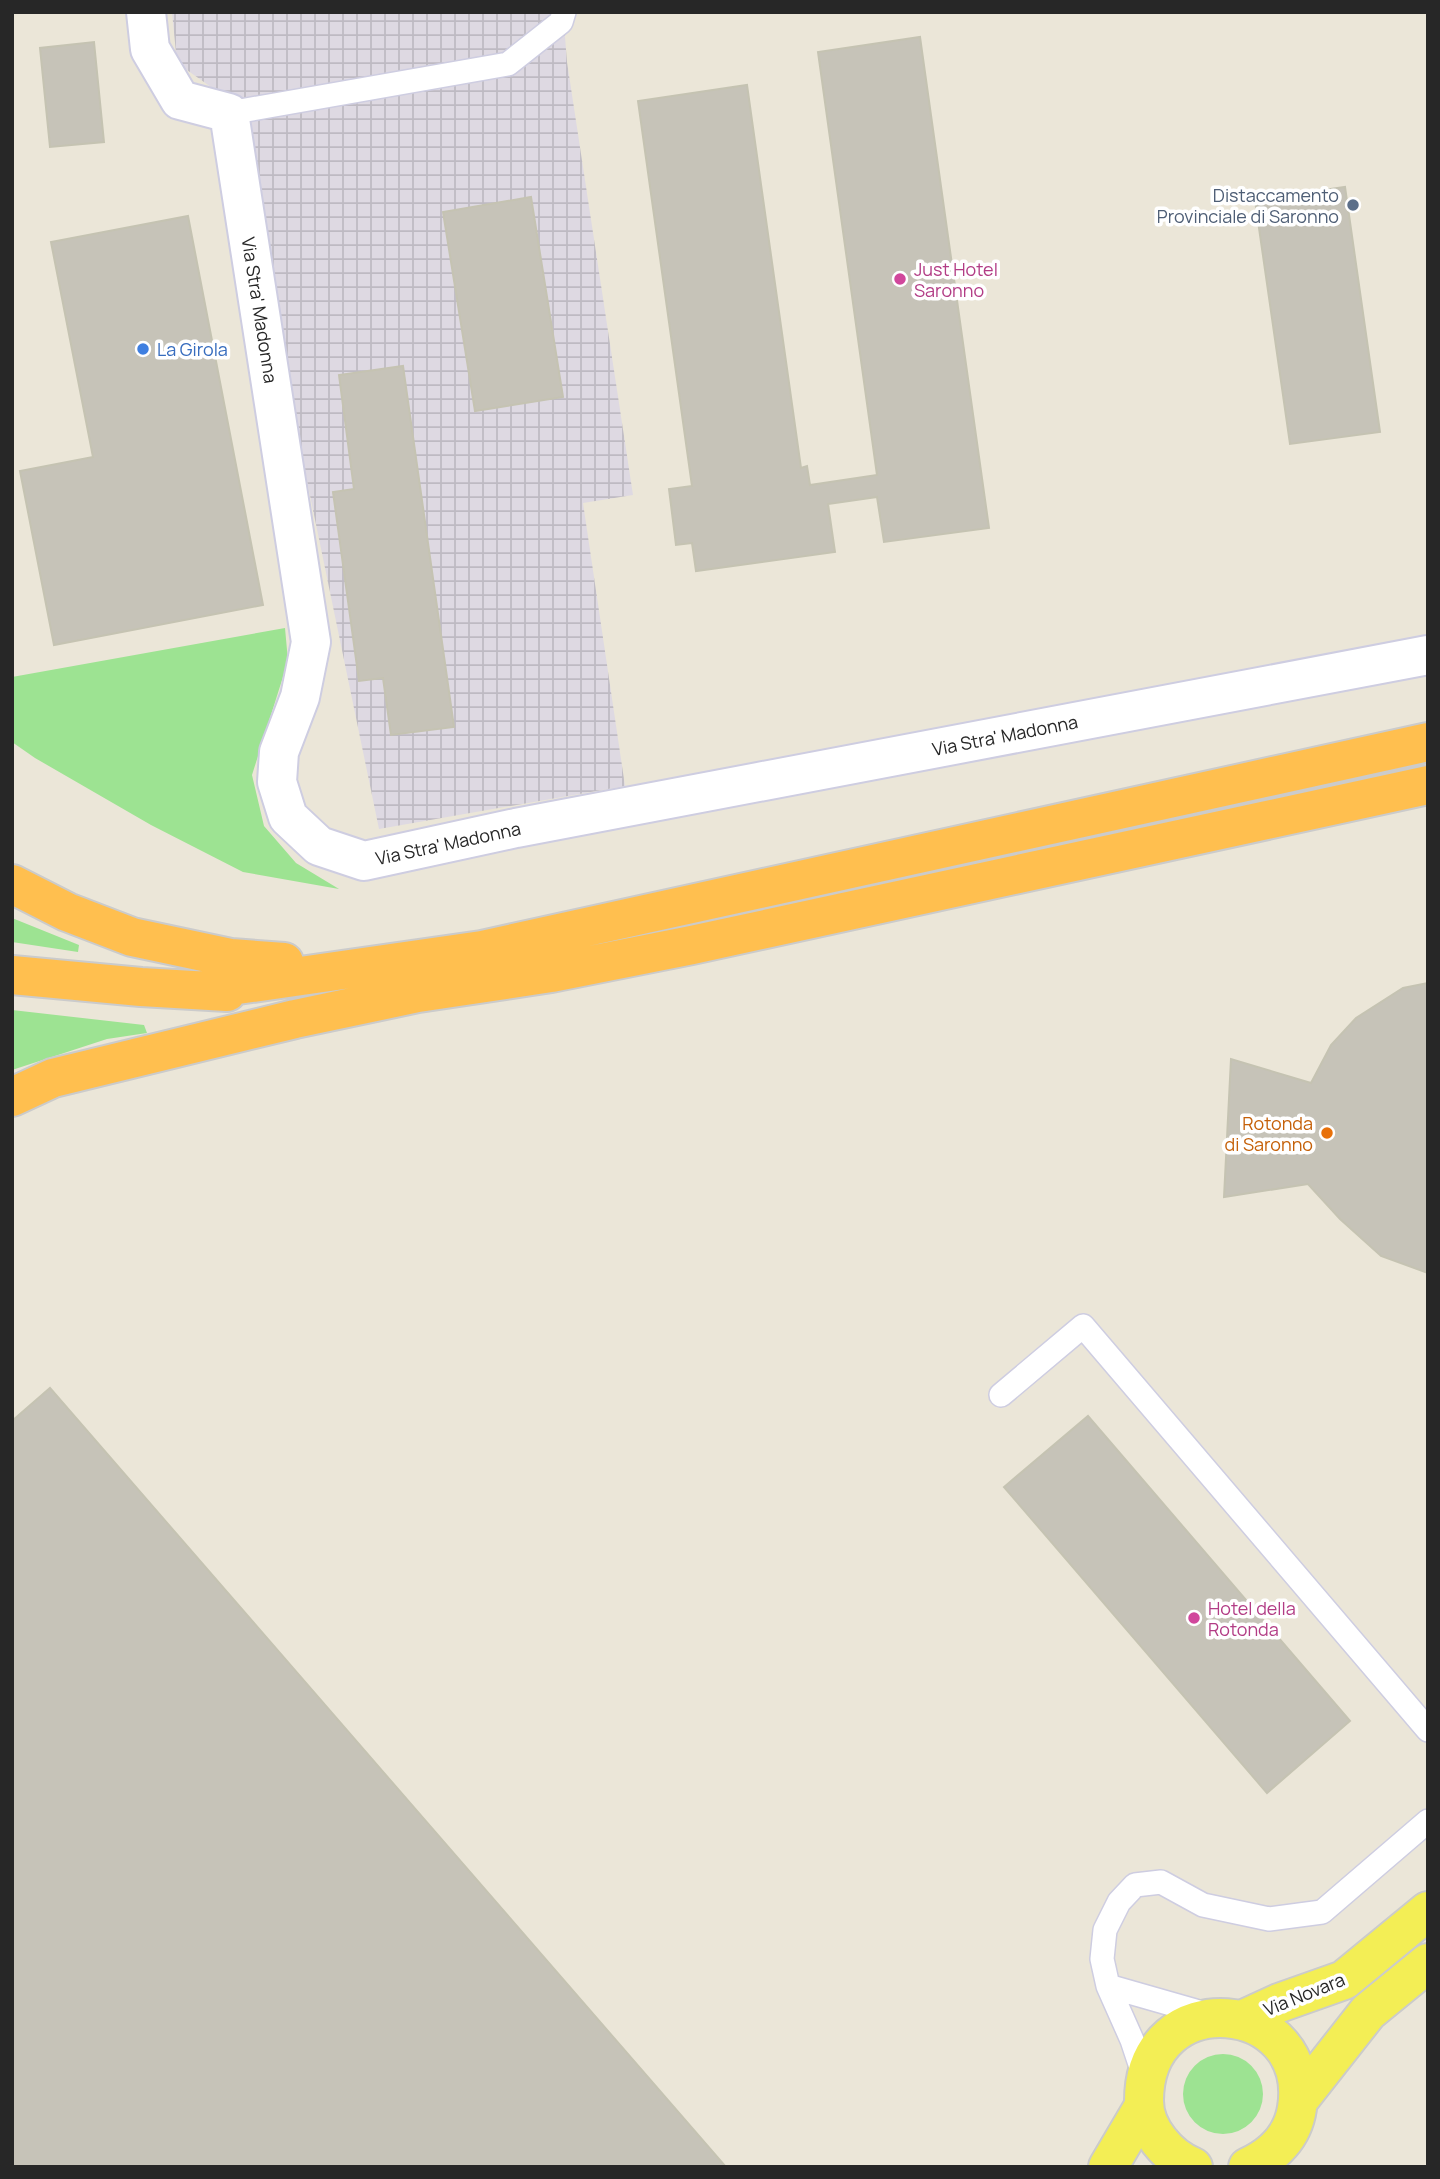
<svg xmlns="http://www.w3.org/2000/svg" width="1440" height="2179" font-family="Manrope,sans-serif">
  <defs>
    <pattern id="industrial-grid" width="8" height="8" patternUnits="userSpaceOnUse" patternTransform="scale(1.75)"><rect width="8" height="8" fill="#ded9e2"/><path d="M0 4h8M4 0v8" fill="none" stroke="#bebac2"/></pattern>
  </defs>
  <rect width="100%" height="100%" fill="#ebe6d8"/>
  <path fill="url(#industrial-grid)" d="M172 12H563L567 62 633 495 583 503 625 786 379 829 228 99 177 63Z"/>
  <path fill="#9de392" d="M285 628 288 661 252 775 264 826 296 863 339 889 243 872 151 825 35 758 12 742V677Z
    M12 918 79 945 78 952 12 942Z
    M12 1010 144 1025 147 1033 107 1039 12 1070Z
    M1183 2094a40 40 0 1 1 80 0a40 40 0 1 1-80 0Z"/>
  <path fill="#c6c3b8" stroke="#c5c3b2" stroke-width="2" d="M920 37 989 528 884 542 877 497 828 504 835 552 696 571 692 543 676 545 669 489 692 486 638 101 747 85 801 468 807 466 810 485 877 475 818 52Z
    M94 42 104 142 50 147 40 48Z
    M1345 187 1380 432 1290 444 1255 200Z
    M531 197 563 397 475 411 443 212Z
    M188 216 263 605 54 645 20 471 93 457 51 242Z
    M403 366 454 727 391 735 383 678 359 681 333 492 354 489 339 375Z
    M1428 983V1273L1381 1256 1340 1219 1308 1184 1224 1197 1231 1059 1311 1083 1331 1045 1356 1018 1403 988Z
    M50 1388 726 2167H12V1421Z
    M1088 1416 1350 1721 1267 1793 1004 1487Z"/>
  <g fill="none" stroke-linecap="round" stroke-linejoin="round">
    <defs>
      <path id="lane" d="M229 113 508 64 561 22 564 12
        M1001 1395 1083 1326 1428 1730
        M1108 1986 1213 2016
        M1145 2079 1132 2040 1108 1986 1102 1959 1105 1930 1119 1902 1135 1885 1161 1882 1203 1905 1269 1919 1322 1912 1428 1821"/>
      <path id="street" d="M146 12 150 49 180 100 229 113 311 642 300 697 279 752 277 782 288 817 319 846 364 861 516 828 1428 655"/>
      <path id="primary" d="M1242 2020 1279 2003 1344 1980 1428 1911
        M1298 2101 1368 2012 1428 1963
        M1108 2167 1144 2106
        M1193 2167C1168 2157 1144 2129 1144 2101 1144 1981 1314 1998 1297 2108 1293 2136 1274 2155 1248 2167"/>
      <path id="highway" d="M12 884 67 912 132 937 231 958 284 962
        M12 975 141 987 227 992
        M203 990 482 950 1428 742
        M12 1097 53 1078 295 1019 418 993 551 973 692 945 1428 785"/>
    </defs>
    <use href="#lane" stroke="#cecde1" stroke-width="26"/>
    <use href="#street" stroke="#cecde1" stroke-width="42"/>
    <use href="#primary" stroke="#cbcbcb" stroke-width="42"/>
    <use href="#highway" stroke="#cbcbcb" stroke-width="42"/>
    <use href="#lane" stroke="#fff" stroke-width="23"/>
    <use href="#street" stroke="#fff" stroke-width="38"/>
    <use href="#primary" stroke="#f3ee55" stroke-width="38"/>
    <use href="#highway" stroke="#ffbf4f" stroke-width="38"/>
  </g>
  <circle fill="#5c6f8a" stroke="#fff" stroke-width="2.5" cx="1353" cy="205" r="7"/>
  <g fill="#d1479c" stroke="#fff" stroke-width="2.5">
    <circle cx="900" cy="279" r="7"/>
    <circle cx="1194" cy="1618" r="7"/>
  </g>
  <circle fill="#3f7fe0" stroke="#fff" stroke-width="2.5" cx="143" cy="349" r="7"/>
  <circle fill="#e8710a" stroke="#fff" stroke-width="2.5" cx="1327" cy="1133" r="7"/>
  <g text-anchor="middle" dominant-baseline="central" stroke-width="7" stroke-linejoin="round" paint-order="stroke">
    <g font-size="18" fill="#4e5e75" stroke="#fff" text-anchor="end">
      <text x="1339" y="195">Distaccamento<tspan x="1339" dy="21">Provinciale di Saronno</tspan></text>
    </g>
    <g font-size="18" fill="#b23c85" stroke="#fff" text-anchor="start">
      <text x="914" y="269">Just Hotel<tspan x="914" dy="21">Saronno</tspan></text>
      <text x="1208" y="1608">Hotel della<tspan x="1208" dy="21">Rotonda</tspan></text>
    </g>
    <g font-size="18" fill="#272727" stroke="#fff">
      <text transform="translate(260 310) rotate(81)">Via Stra' Madonna</text>
      <text transform="translate(1005 735) rotate(-11)">Via Stra' Madonna</text>
      <text transform="translate(448 843) rotate(-12)">Via Stra' Madonna</text>
      <text transform="translate(1304 1994) rotate(-22)">Via Novara</text>
    </g>
    <g font-size="18" fill="#366cbe" stroke="#fff" text-anchor="start">
      <text x="157" y="349">La Girola</text>
    </g>
    <g font-size="18" fill="#c56008" stroke="#fff" text-anchor="end">
      <text x="1313" y="1123">Rotonda<tspan x="1313" dy="21">di Saronno</tspan></text>
    </g>
  </g>
  <rect width="1440" height="2179" fill="none" stroke="#272727" stroke-width="28"/>
</svg>
